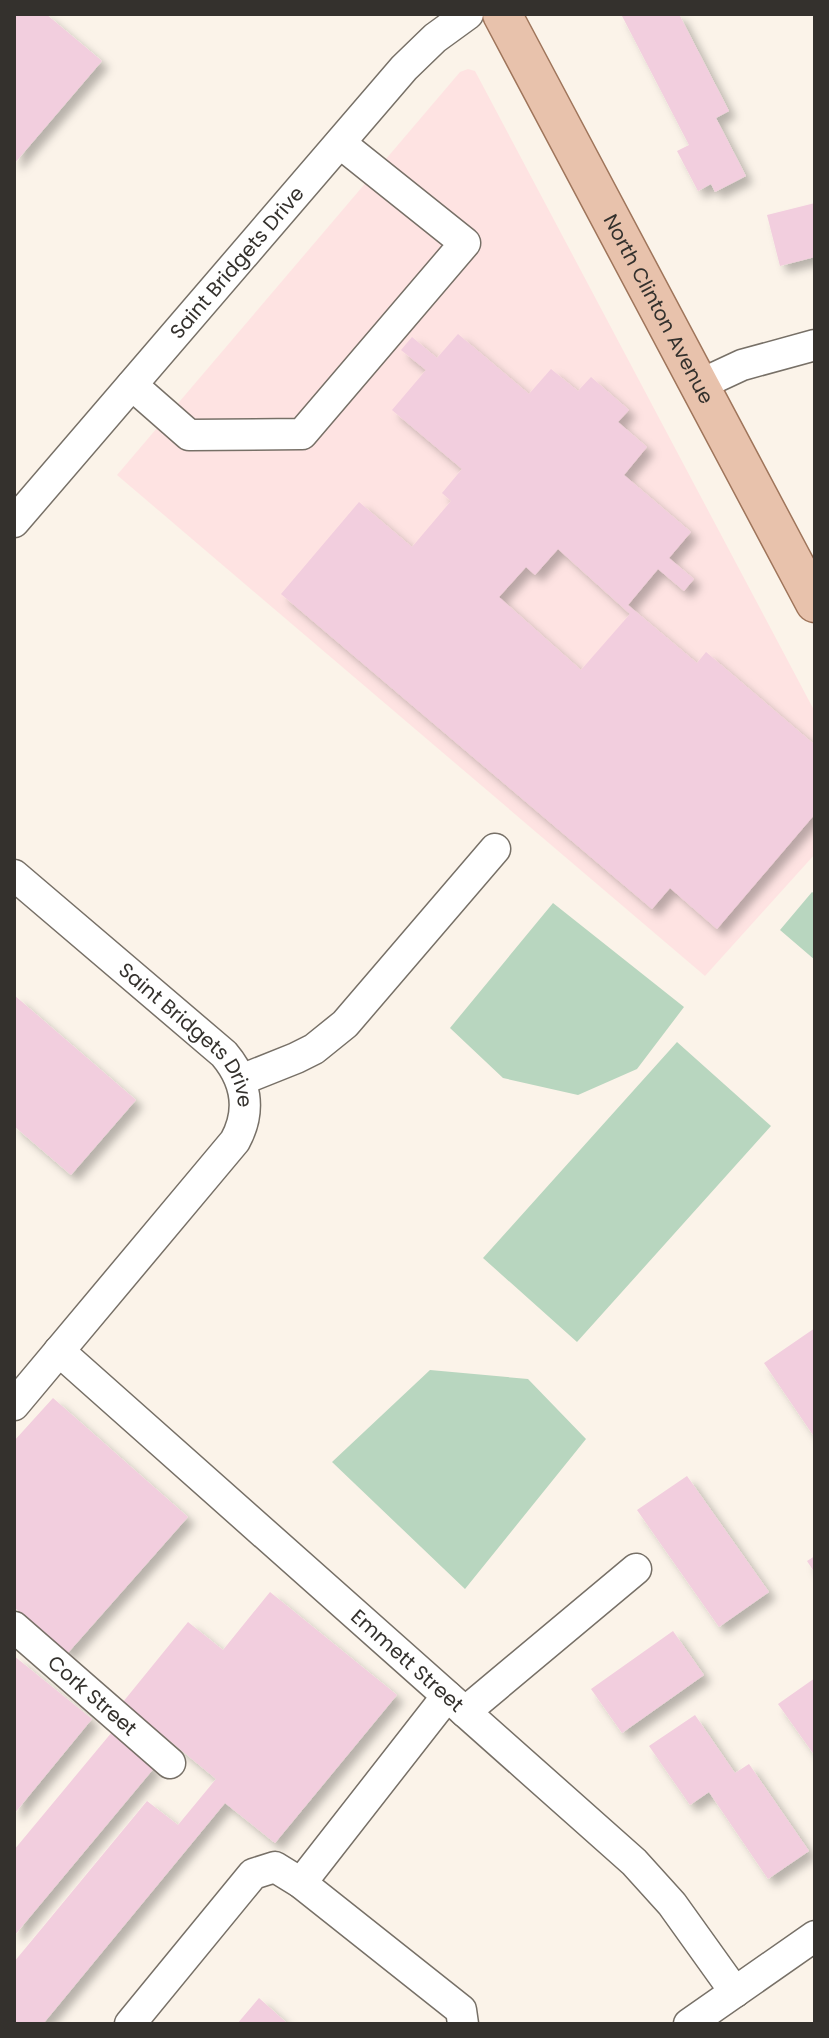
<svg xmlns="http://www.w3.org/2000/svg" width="829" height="2038" font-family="Poppins,sans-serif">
  <defs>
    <filter id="shadow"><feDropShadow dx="7" dy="7" stdDeviation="4" flood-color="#0004"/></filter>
  </defs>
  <rect width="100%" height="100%" fill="#fbf3e9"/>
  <path fill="#fee3e2" d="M468 69 475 71 815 712V854L705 976 117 475 460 72Z"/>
  <path fill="#b8d6bf" d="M812 892 815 894V960L780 930Z
    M553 903 684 1007 637 1069 578 1095 503 1078 450 1028Z
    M677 1042 771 1126 577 1342 483 1258Z
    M430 1370 528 1379 586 1439 465 1589 332 1462Z"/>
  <path fill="#f2cede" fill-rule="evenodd" filter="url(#shadow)" d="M14 14H46L102 61 14 164Z
    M621 14H679L729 111 716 118 746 176 715 192 711 184 698 191 677 151 689 145Z
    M815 203V257L780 266 767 215Z
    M458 334 529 394 551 369 578 391 591 377 629 410 618 422 647 447 624 475 691 532 669 558 694 579 684 591 658 569 628 605 697 663 706 652 815 745V814L717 929 670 888 652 909 281 594 359 502 412 547 451 501 442 493 462 469 392 410 426 370 401 350 412 337 437 358ZM558 549 630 614 581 670 499 597 526 567 535 575Z
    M14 995 136 1100 71 1175 14 1126Z
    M815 1328V1438L764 1363Z
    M53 1398 188 1517 67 1654 14 1607V1441Z
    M687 1476 769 1592 719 1627 637 1510Z
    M815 1556V1573L807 1561Z
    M270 1592 397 1695 275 1843 225 1803 43 2024H14V1962L147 1801 178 1825 216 1779 123 1702 188 1622 223 1650Z
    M673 1631 704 1675 622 1733 591 1689Z
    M14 1656 92 1719 14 1814Z
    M815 1678V1756L778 1704Z
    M695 1715 735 1773 749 1764 809 1851 768 1879 709 1792 690 1805 649 1746Z
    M112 1732 155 1767 14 1936V1850Z
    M259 1998 288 2024H237Z"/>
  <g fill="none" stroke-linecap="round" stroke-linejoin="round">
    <defs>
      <g id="minor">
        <path d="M132 385 189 435 302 434 465 243 340 143"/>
        <path d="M699 385 742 365 815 345"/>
        <path id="s1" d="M14 522 404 68 435 38 468 14"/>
        <path id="s2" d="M14 875 224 1054C246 1080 252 1110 235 1141L14 1405"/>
        <path d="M241 1080 296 1058 314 1049 345 1024 495 849"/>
        <path id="s3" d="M59 1351 634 1862 672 1904 735 1992"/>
        <path id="s4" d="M14 1627 170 1763"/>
        <path d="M465 1712 636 1569"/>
        <path d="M301 1883 447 1696"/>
        <path d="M130 2024 253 1874 275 1867 301 1883 461 2010 463 2024"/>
        <path d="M689 2024 815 1936"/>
      </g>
      <g id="major">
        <path id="s5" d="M502 14 815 603"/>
      </g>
    </defs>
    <use href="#minor" stroke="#777067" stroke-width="33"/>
    <use href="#major" stroke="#9f755b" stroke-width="41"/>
    <use href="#minor" stroke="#fff" stroke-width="30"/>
    <use href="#major" stroke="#e8c2ac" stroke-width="38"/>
  </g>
  <g text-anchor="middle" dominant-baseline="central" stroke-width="6" stroke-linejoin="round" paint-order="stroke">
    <g font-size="20" fill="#34312d" stroke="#fff">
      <text stroke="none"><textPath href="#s1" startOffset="342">Saint Bridgets Drive</textPath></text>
      <text stroke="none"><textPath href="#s5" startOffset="334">North Clinton Avenue</textPath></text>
      <text stroke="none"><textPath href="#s2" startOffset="238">Saint Bridgets Drive</textPath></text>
      <text stroke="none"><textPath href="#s3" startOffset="466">Emmett Street</textPath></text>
      <text stroke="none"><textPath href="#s4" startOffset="104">Cork Street</textPath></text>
    </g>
  </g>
  <rect width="829" height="2038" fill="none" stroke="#34312d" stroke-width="32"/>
</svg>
